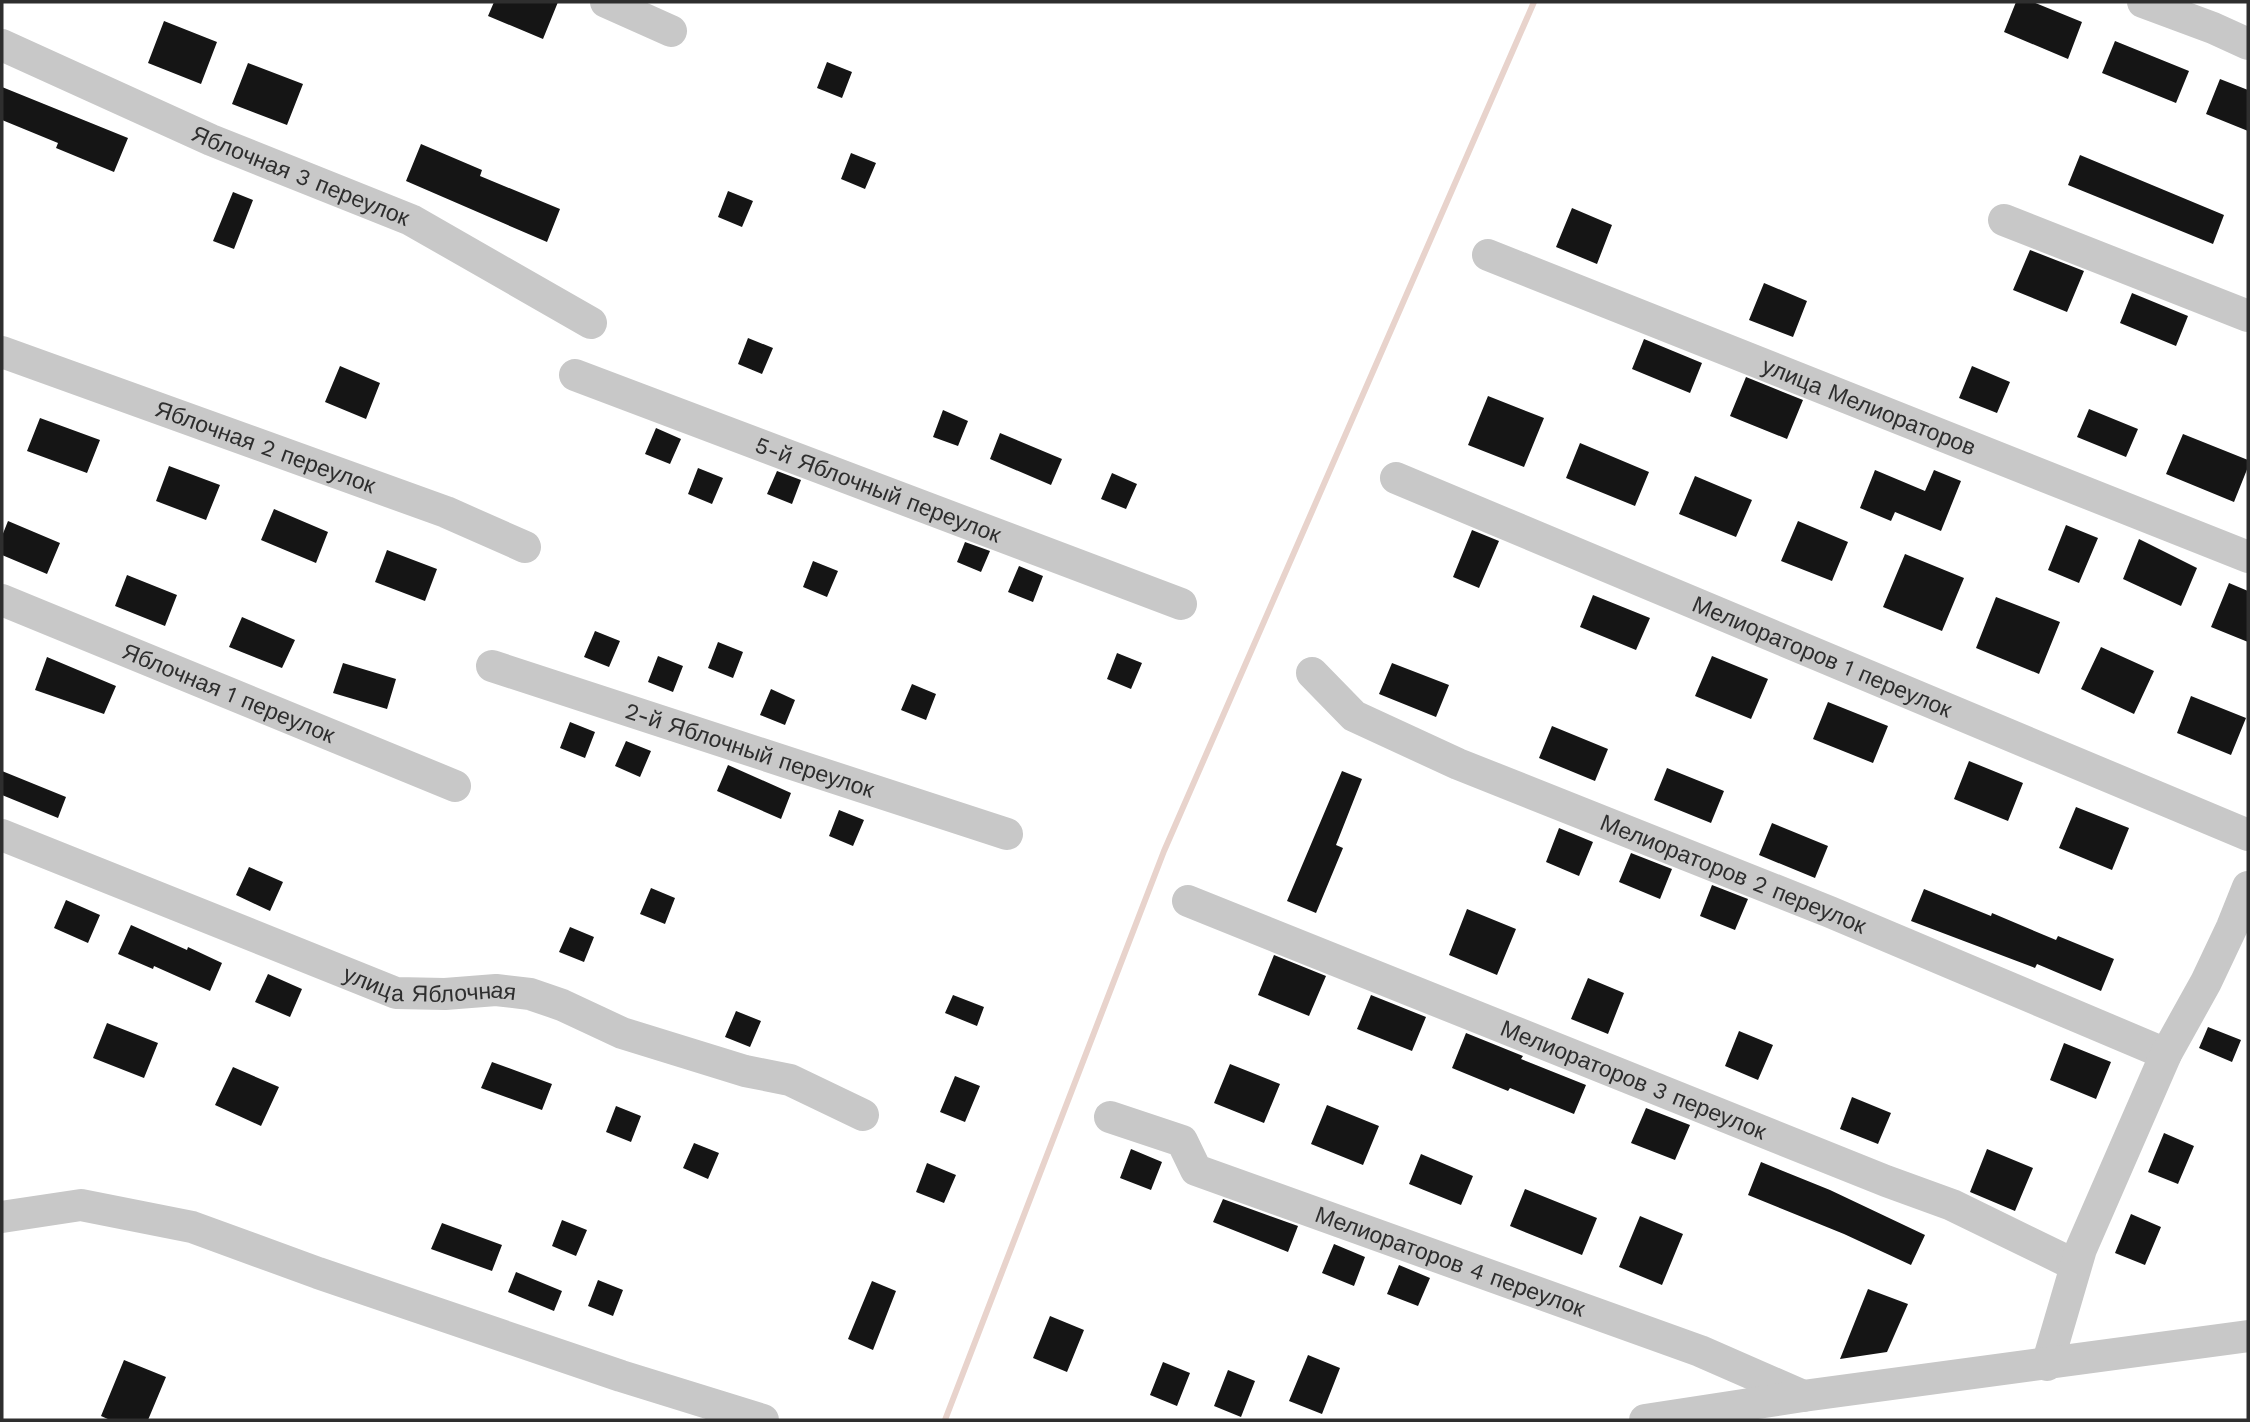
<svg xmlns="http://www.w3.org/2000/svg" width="2250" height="1422" font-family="'Work Sans',sans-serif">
  <rect width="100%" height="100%" fill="#fff"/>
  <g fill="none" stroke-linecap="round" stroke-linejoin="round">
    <path stroke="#e8d3cc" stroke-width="6" d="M945 1420 1164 851 1534 2"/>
  </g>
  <path fill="#151515" d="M494 2H558L543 39 488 16Z
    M2016 2H2033L2082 22 2068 59 2004 32Z
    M164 21 217 42 201 84 148 63Z
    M2115 41 2189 71 2176 103 2102 73Z
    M827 62 852 72 842 98 817 88Z
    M248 63 303 84 287 125 232 104Z
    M2220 79 2248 90V131L2206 114Z
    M2 87 128 138 114 172 56 148 58 143 2 120Z
    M421 144 482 170 480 176 560 209 547 242 406 181Z
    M851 153 876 163 865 189 841 179Z
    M2080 155 2224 215 2213 244 2068 185Z
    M728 191 753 201 742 227 718 217Z
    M233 192 253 200 234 249 213 241Z
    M1572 208 1612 225 1597 264 1556 247Z
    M2030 250 2084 271 2067 312 2013 290Z
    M1764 283 1807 301 1793 337 1749 320Z
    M2132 293 2188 316 2176 346 2120 323Z
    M748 338 773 348 762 374 738 364Z
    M1644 339 1702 363 1690 393 1632 369Z
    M340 366 380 383 366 419 325 402Z
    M1972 366 2010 382 1997 413 1959 398Z
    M1746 377 1803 400 1787 439 1730 416Z
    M1488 396 1544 418 1524 467 1468 445Z
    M2089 409 2138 429 2126 457 2077 437Z
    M943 410 968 421 958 446 933 437Z
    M40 418 100 440 87 473 27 451Z
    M656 428 681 439 670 464 645 454Z
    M1000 433 1062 459 1051 485 990 459Z
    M2183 434 2248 460V467L2234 502 2166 474Z
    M1580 443 1649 472 1635 506 1566 478Z
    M169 466 220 485 206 520 156 501Z
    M698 468 723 478 712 504 688 494Z
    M1875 470 1925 491 1934 470 1961 481 1941 531 1895 512 1891 521 1860 508Z
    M777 471 801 480 792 504 767 494Z
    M1112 473 1137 484 1126 509 1101 499Z
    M1695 476 1752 500 1736 537 1679 514Z
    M274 509 328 532 316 563 261 540Z
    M8 521 60 543 47 574 2 555V536Z
    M1798 521 1848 542 1832 581 1781 561Z
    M2066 525 2098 538 2079 583 2048 570Z
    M1472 530 1499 541 1479 588 1453 577Z
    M2139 539 2197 568 2181 606 2123 579Z
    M965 542 990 551 981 572 957 562Z
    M387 550 437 569 425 601 375 582Z
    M1905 554 1964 578 1942 631 1883 607Z
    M813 561 838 571 827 597 803 587Z
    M1019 566 1043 576 1033 602 1008 592Z
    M127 575 177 595 165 626 115 606Z
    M2229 583 2248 591V642L2211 627Z
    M1593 595 1650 618 1636 650 1580 627Z
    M1996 597 2060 622 2039 674 1976 648Z
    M242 617 295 640 282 668 229 647Z
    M595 631 620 641 609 667 584 657Z
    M718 642 743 652 733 678 708 668Z
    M2101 647 2154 671 2134 714 2081 689Z
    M1117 653 1142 663 1131 689 1107 679Z
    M658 656 683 666 673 692 648 682Z
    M1712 656 1768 679 1751 719 1695 696Z
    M47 657 116 686 104 714 35 690Z
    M343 663 396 679 387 709 333 693Z
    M1392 663 1449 685 1436 717 1379 694Z
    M912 684 936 694 926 720 901 710Z
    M771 689 795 700 785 725 760 715Z
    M2191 696 2246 718 2231 755 2177 733Z
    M1828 702 1888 726 1873 763 1813 739Z
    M570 722 595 732 585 758 560 748Z
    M1552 726 1608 749 1595 781 1539 758Z
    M626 741 651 751 640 777 615 766Z
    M1969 761 2023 783 2008 821 1954 799Z
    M728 765 791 793 781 819 717 791Z
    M1667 768 1724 791 1711 823 1654 800Z
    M2 771 66 797 58 818 2 795Z
    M1342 771 1362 779 1336 845 1343 848 1316 913 1287 901Z
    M2076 807 2129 828 2112 870 2059 848Z
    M839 810 864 820 853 846 829 836Z
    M1772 823 1828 846 1815 878 1759 855Z
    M1559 828 1593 842 1579 876 1546 862Z
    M1631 853 1672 869 1660 899 1619 882Z
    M249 867 283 882 270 911 236 895Z
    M1712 885 1748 899 1735 930 1700 916Z
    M651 888 675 898 665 924 640 914Z
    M1924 889 1991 916 1992 913 2056 940 2058 936 2114 959 2101 991 2037 964 2035 968 1911 921Z
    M66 900 100 915 88 943 54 928Z
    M1467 909 1516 929 1497 975 1449 955Z
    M131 925 187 950 188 947 222 963 210 991 154 966 153 969 118 954Z
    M570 927 594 937 584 962 559 952Z
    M1274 955 1326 976 1309 1016 1258 995Z
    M268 974 302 989 290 1017 255 1002Z
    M1588 978 1624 993 1608 1034 1571 1019Z
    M953 995 984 1007 977 1026 945 1013Z
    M1371 995 1426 1017 1412 1051 1357 1029Z
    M736 1011 761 1021 750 1047 725 1037Z
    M107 1023 158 1043 144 1078 93 1058Z
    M2208 1027 2241 1040 2232 1062 2199 1048Z
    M1739 1031 1773 1045 1758 1080 1725 1066Z
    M1466 1033 1523 1056 1521 1059 1586 1085 1574 1114 1510 1088 1508 1091 1452 1068Z
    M2064 1043 2111 1062 2096 1099 2050 1080Z
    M492 1062 552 1084 542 1110 481 1088Z
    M1230 1064 1280 1084 1264 1123 1214 1103Z
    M233 1067 279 1087 261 1126 215 1105Z
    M955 1076 980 1086 965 1122 940 1112Z
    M1852 1097 1891 1113 1878 1144 1840 1129Z
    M1327 1105 1379 1126 1363 1165 1311 1144Z
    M616 1106 641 1116 631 1142 606 1132Z
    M1646 1108 1690 1125 1675 1160 1631 1143Z
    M2164 1133 2194 1146 2178 1184 2148 1172Z
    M694 1143 719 1153 708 1179 683 1168Z
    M1131 1149 1162 1162 1151 1190 1120 1178Z
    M1987 1149 2033 1168 2015 1211 1970 1192Z
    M1421 1154 1473 1176 1461 1205 1409 1184Z
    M1761 1162 1830 1190 1925 1235 1911 1265 1844 1234 1748 1195Z
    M927 1163 956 1175 944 1203 916 1192Z
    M1525 1189 1597 1218 1582 1255 1510 1226Z
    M1223 1199 1298 1226 1288 1252 1213 1222Z
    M2131 1214 2161 1227 2145 1265 2115 1253Z
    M1640 1216 1683 1234 1662 1285 1619 1267Z
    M562 1220 587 1230 576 1256 552 1246Z
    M442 1223 502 1245 492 1271 431 1249Z
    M1334 1244 1365 1257 1354 1286 1322 1273Z
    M1399 1265 1430 1278 1418 1306 1387 1294Z
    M516 1272 562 1291 554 1311 508 1292Z
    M598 1280 623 1290 613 1316 588 1306Z
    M872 1281 896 1291 873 1350 848 1339Z
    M1868 1289 1908 1304 1887 1352 1840 1359Z
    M1050 1316 1084 1330 1067 1372 1033 1358Z
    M1308 1355 1340 1368 1322 1414 1289 1401Z
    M124 1360 166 1377 148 1420H110L101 1416Z
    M1163 1362 1190 1373 1177 1406 1150 1395Z
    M1228 1370 1255 1381 1241 1417 1214 1406Z"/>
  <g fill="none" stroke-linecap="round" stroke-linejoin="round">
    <g stroke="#c8c8c8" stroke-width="32">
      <path d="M606 2 671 31"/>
      <path d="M2143 2 2213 28 2248 44"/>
      <path id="s1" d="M2 45 211 140 411 220 591 323"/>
      <path d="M2004 220 2248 316"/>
      <path id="s2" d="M1488 255 2248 557"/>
      <path id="s3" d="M2 352 446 512 525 547"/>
      <path id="s4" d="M575 375 1181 604"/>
      <path id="s5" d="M1396 478 2248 835"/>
      <path id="s6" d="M2 600 455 786"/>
      <path id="s7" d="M492 666 1007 834"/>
      <path id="s8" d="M1312 673 1354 716 1458 764 1830 912 2166 1054"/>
      <path id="s9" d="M2 835 396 993 445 994 496 990 530 994 562 1005 622 1033 745 1071 790 1080 863 1115"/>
      <path id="s10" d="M1188 901 1886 1181 1952 1205 2075 1265"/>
      <path id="s11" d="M1110 1117 1182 1141 1196 1170 1700 1351 1803 1396"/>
      <path d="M2 1217 81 1205 192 1227 318 1273 621 1376 763 1420"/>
      <path d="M2047 1365 2081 1249 2166 1054 2206 982 2232 927 2248 887"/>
      <path d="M1645 1420 1803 1396 2248 1336"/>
    </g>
  </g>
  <g text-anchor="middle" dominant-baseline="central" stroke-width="7" stroke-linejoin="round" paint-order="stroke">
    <g font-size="23" fill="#2e2e2e" stroke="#fff">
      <text stroke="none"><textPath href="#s1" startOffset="326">Яблочная 3 переулок</textPath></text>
      <text stroke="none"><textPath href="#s2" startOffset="410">улица Мелиораторов</textPath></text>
      <text stroke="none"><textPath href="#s3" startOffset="280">Яблочная 2 переулок</textPath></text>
      <text stroke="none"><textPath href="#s4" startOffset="324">5-й Яблочный переулок</textPath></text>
      <text stroke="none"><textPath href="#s5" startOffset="462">Мелиораторов 1 переулок</textPath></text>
      <text stroke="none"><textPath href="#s6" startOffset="245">Яблочная 1 переулок</textPath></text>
      <text stroke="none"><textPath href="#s7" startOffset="271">2-й Яблочный переулок</textPath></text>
      <text stroke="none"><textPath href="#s8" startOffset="471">Мелиораторов 2 переулок</textPath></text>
      <text stroke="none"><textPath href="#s9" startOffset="457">улица Яблочная</textPath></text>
      <text stroke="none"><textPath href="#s10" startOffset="480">Мелиораторов 3 переулок</textPath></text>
      <text stroke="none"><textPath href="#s11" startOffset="378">Мелиораторов 4 переулок</textPath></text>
    </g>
  </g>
  <rect width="2250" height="1422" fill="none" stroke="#2e2e2e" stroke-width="7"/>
</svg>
